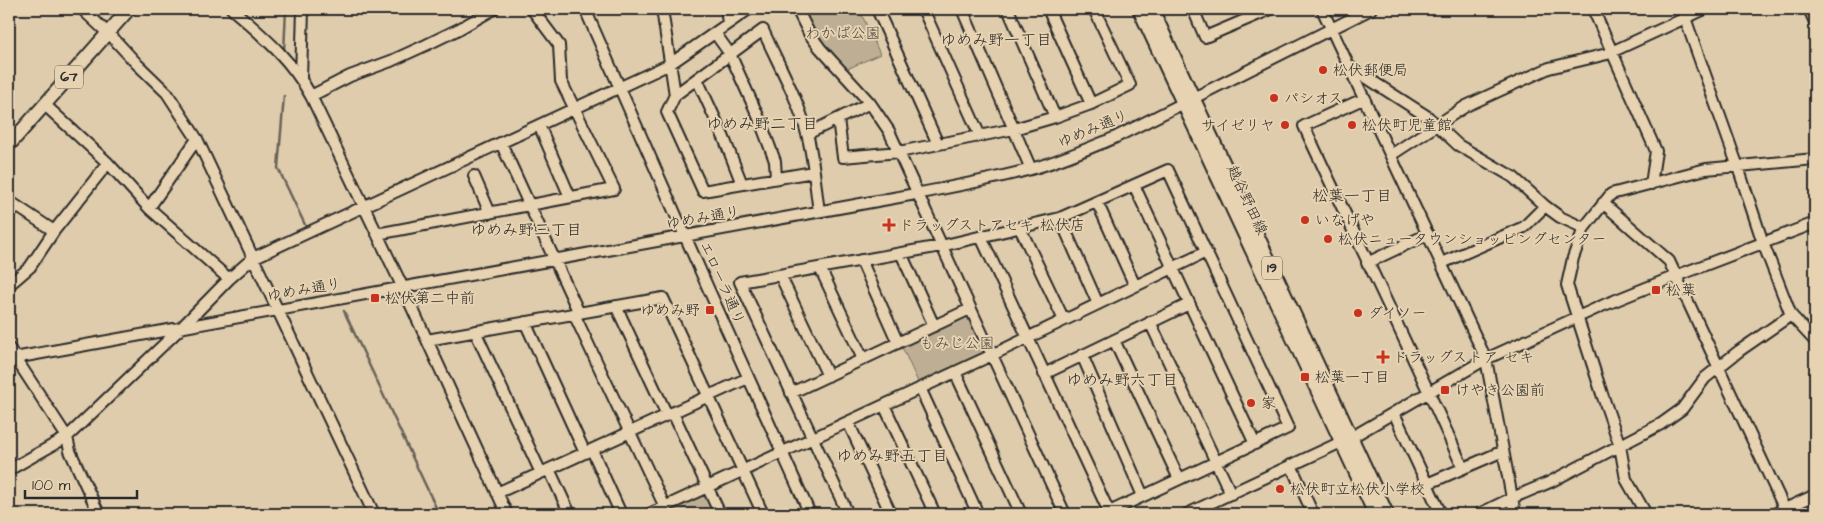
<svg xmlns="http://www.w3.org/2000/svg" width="1824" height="523" font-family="'Architects Daughter','Klee One',sans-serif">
  <rect width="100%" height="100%" fill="#dfccac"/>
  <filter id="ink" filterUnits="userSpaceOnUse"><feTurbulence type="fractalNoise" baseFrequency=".02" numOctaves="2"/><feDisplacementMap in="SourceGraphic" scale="10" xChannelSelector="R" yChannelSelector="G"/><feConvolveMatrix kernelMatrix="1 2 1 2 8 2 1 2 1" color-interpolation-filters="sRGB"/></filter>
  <g filter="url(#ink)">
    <path fill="#beaf94" stroke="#746d60" d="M803 9H859L880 54 845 70 821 42Z
      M966 316 969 318 985 350 984 355 919 384 902 347Z
      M705 491 717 514H656Z"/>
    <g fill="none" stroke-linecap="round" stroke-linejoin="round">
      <path stroke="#696358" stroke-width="2.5" d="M284 52 286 9
        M284 96 278 168 307 229
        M320 104 330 123
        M334 131 348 162
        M344 311 439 514"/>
      <defs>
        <path id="minor" d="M82 9 114 39 137 64 167 93 197 139 374 514
          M232 9C264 37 290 58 311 96L403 288 507 514
          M585 9 708 288 810 514
          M662 9 675 95
          M726 9 728 23
          M797 9 809 33 820 48 870 103 889 131 1065 514
          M877 9 938 144
          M923 9 980 136
          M962 9 1031 169
          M1008 9 1055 117
          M1048 9 1091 104
          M1193 9 1205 37 1271 9
          M1322 9 1486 359 1515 514
          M1593 9 1656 151 1651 184
          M1685 9V18L1738 167 1763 243 1791 315 1815 341
          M1809 9 1815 22
          M715 33 730 54 759 118 775 161 776 178
          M1350 67 1428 117 1458 145 1513 177 1545 206 1560 217 1584 228
          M301 78 303 9
          M697 79 724 138 742 184
          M311 96 350 76 391 61 426 45 459 29 494 9
          M1365 98 1304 126C1357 240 1412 353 1463 468
          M45 105 108 163 149 208 229 279
          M838 119 843 157 899 152 1014 129 1055 117 1091 104 1130 85 1094 9
          M539 125 570 197
          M807 134 870 103
          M501 143 579 313
          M1391 155 1466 106 1549 68 1607 54 1705 9
          M813 172 703 191 667 112 675 95 763 30C778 64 798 98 807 134 814 159 815 186 819 211
          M474 176 490 213
          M1134 185 1255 444
          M9 201 54 231
          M1097 202 1135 286
          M1603 203 1669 261 1787 514
          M149 208 197 139
          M1060 218 1098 304
          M1020 228 1064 320
          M377 234 614 189 561 81 559 45 532 9
          M981 237 1109 512
          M901 253 934 326
          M861 260 898 343
          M1367 263 1428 234
          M1442 263 1524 227 1545 206
          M820 268 863 359
          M780 275 828 376
          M9 285 30 267 54 231 108 163
          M616 306 667 415
          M574 314 665 507
          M525 322 585 453
          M1150 322 1231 494
          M475 331 541 473
          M427 340 663 298 763 514
          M1114 340 1179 479
          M9 348 67 437 70 451 99 514
          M1082 355 1143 496
          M9 359 910 195C951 187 991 180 1031 169 1060 161 1087 149 1114 138L1371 9
          M955 372 1021 514
          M1044 374 1189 304
          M920 388 978 514
          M791 393 970 309
          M884 405 935 514
          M673 413 720 514
          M1394 413 1441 514
          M848 422 891 514
          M592 450 621 514
          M1291 465 1313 514
          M549 469 570 514
          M9 470 67 437 182 327 229 279 253 258 670 64 749 9
          M1427 484 1503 451
          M497 493 748 378
          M649 514 992 355 1206 252
          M848 514 740 282 941 246 1060 218 1168 170 1288 428 1105 514
          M1187 514 1352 437 1486 359 1604 305 1676 276 1815 223
          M1479 514 1512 498 1550 482 1661 424 1682 409 1705 378 1739 351 1791 315
          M1646 514 1626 479 1620 446 1602 394 1567 285 1573 258 1584 228 1611 194 1706 169 1815 159
          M1774 514 1815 495"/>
        <path id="major" d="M1139 9 1375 514
          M1152 9 1387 514
          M9 145 129 9"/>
      </defs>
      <use href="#minor" stroke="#2b2b2b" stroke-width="14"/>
      <use href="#major" stroke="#2b2b2b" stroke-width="16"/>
      <use href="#minor" stroke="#e7d3b1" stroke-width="10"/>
      <use href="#major" stroke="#e7d3b1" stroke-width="12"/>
    </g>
  </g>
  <g fill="#c8321e" stroke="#e7d3b1" stroke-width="2">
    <circle cx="1323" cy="70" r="5"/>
    <circle cx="1274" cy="98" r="5"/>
    <circle cx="1285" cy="125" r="5"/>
    <circle cx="1352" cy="125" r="5"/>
    <circle cx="1305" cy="220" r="5"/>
    <path d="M886.5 217.5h5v5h5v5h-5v5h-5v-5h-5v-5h5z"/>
    <circle cx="1328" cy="239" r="5"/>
    <rect x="1651" y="285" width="10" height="10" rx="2.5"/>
    <rect x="370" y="293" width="10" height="10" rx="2.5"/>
    <rect x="705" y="305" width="10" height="10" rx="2.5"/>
    <circle cx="1358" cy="313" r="5"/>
    <path d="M1380.5 349.5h5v5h5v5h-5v5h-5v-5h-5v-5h5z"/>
    <rect x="1300" y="372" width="10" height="10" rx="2.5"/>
    <rect x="1440" y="385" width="10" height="10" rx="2.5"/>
    <circle cx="1251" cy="403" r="5"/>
    <circle cx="1280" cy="489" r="5"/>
  </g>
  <g text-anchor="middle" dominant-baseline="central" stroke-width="4" stroke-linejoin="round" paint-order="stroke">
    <g fill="#e7d3b1" stroke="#635d53" stroke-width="1">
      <rect x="55" y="65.5" width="28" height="23" rx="4"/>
      <rect x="1262" y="256.5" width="20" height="23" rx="4"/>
    </g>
    <g font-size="14" font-weight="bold" fill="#2b2b2b">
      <text x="69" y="77">67</text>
      <text x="1272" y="268">19</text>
    </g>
    <g font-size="15" fill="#484540" stroke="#e7d3b1">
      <text x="843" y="33">わかば公園</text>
      <text x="957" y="343">もみじ公園</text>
    </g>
    <g font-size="15" fill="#2b2b2b" stroke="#e7d3b1" text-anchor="start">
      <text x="1333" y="70">松伏郵便局</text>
      <text x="1284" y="98">パシオス</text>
      <text x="1275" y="125" text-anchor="end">サイゼリヤ</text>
      <text x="1362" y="125">松伏町児童館</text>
      <text x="1315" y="220">いなげや</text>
      <text x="899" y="225">ドラッグストアセキ 松伏店</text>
      <text x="1338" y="239">松伏ニュータウンショッピングセンター</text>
      <text x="1666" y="290">松葉</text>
      <text x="385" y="298">松伏第二中前</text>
      <text x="700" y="310" text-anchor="end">ゆめみ野</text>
      <text x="1368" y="313">ダイソー</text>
      <text x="1393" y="357">ドラッグストア セキ</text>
      <text x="1315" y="377">松葉一丁目</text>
      <text x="1455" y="390">けやき公園前</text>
      <text x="1261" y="403">家</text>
      <text x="1290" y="489">松伏町立松伏小学校</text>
    </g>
    <g font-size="15" fill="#2b2b2b" stroke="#e7d3b1">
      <text transform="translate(1093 129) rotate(-23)">ゆめみ通り</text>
      <text transform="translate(1247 200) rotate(65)">越谷野田線</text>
      <text transform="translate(703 218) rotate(-10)">ゆめみ通り</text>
      <text transform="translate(722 283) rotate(66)">エローラ通り</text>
      <text transform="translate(304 290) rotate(-10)">ゆめみ通り</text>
    </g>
    <g font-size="16" fill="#2b2b2b" stroke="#e7d3b1">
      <text x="996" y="40">ゆめみ野一丁目</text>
      <text x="762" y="124">ゆめみ野二丁目</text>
      <text x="1352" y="196">松葉一丁目</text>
      <text x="526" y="230">ゆめみ野三丁目</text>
      <text x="1122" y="380">ゆめみ野六丁目</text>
      <text x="892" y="456">ゆめみ野五丁目</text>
    </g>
  </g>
  <rect width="1824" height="523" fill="none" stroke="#e7d3b1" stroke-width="30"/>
  <rect x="15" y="15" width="1794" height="493" fill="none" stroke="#2b2b2b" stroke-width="2" filter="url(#ink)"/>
  <path d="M25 490v8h112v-8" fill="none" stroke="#2b2b2b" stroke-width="2.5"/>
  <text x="32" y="490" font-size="15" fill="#2b2b2b" stroke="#e7d3b1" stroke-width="4" paint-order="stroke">100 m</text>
</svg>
